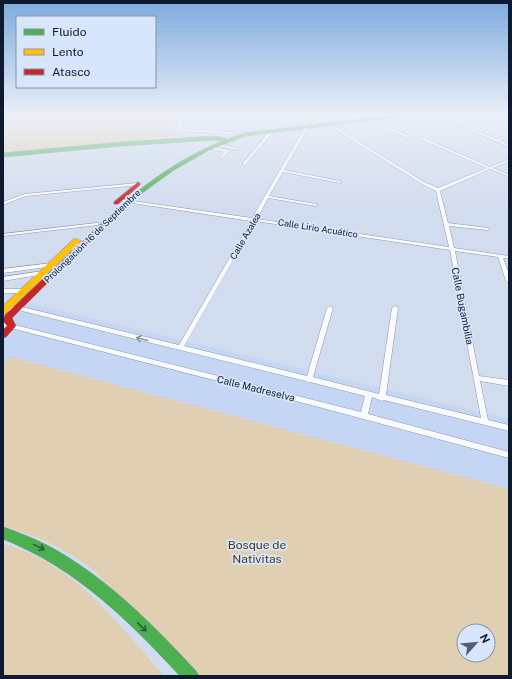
<svg xmlns="http://www.w3.org/2000/svg" width="512" height="679" font-family="'Public Sans',sans-serif">
  <rect width="100%" height="100%" fill="#d1dcef"/>
  <path fill="#c4d6f3" d="M27 303 509 419V489L11 357 3 365V341L17 326 10 320Z"/>
  <path fill="#e0cfb2" fill-rule="evenodd" d="M3 114H170L174 136 3 154Z
    M11 357 509 489V676H193L95 571C68 551 37 533 3 528V365ZM464 631H488V655H464Z
    M3 544C73 562 119 624 164 676H3Z"/>
  <g fill="none" stroke-linecap="round" stroke-linejoin="round">
    <defs>
      <path id="street" d="M177 114H181L182 128 184 129 233 132 235 133 233 134 182 131 178 128Z
        M337 114H340L343 120H341Z
        M432 114H436L496 139 508 136V138L499 140 509 145V147Z
        M372 119 409 136 410 137 407 138 371 121 370 120Z
        M305 122 309 127 284 170 340 181 342 182 340 183 283 172 269 196 316 204 318 205 316 206 268 198 257 219 449 247 436 191 422 184 328 125V123H329L424 182 438 188 487 168 420 139V137H422L490 167 509 159V161L493 168 509 175V177L490 169 440 191 448 223 488 228 490 229 488 230 449 226 454 248 509 256V258H503L509 274V283L506 281 498 257 455 251 479 376 509 380V386L480 381 488 420 509 425V431L384 400 382 401 372 397 368 414 509 452V458L315 406 3 326V322L361 412 365 396 310 382 309 383 306 381 18 310 3 312V308L18 306 179 345 251 221 119 201 117 200 119 199 252 218 305 127 303 123ZM255 221 450 250 481 418 386 395 398 308 395 306 392 308 379 394 313 377 333 308 330 306 327 308 307 376 184 346Z
        M270 131 273 132 245 165H243V163Z
        M218 144 238 148 240 149 238 150 217 146 216 145Z
        M212 147 228 150 230 151 221 159 219 158 225 152 212 149Z
        M138 183 140 184 139 185 26 196 3 205V202L25 194Z
        M96 223H98V225L3 236V234Z
        M52 263 54 264V266L3 273V269Z
        M43 271 46 273 45 274 3 281V277Z
        M3 289H25L28 291 25 293H3Z"/>
      <path id="fast" d="M408 114H422L245 136 209 150 174 170 142 193 110 220 108 219V217C142 185 179 159 222 141L215 140 121 146 3 157V153L121 142 215 136 228 139 244 133Z
        M3 527C23 534 43 542 61 553 113 584 155 627 196 671L199 676H180C128 620 76 568 3 539Z"/>
      <path id="slow" d="M74 239H77L81 241 6 313 3 314V306Z"/>
      <path id="jam" d="M138 182 140 183V185L118 204H114V202Z
        M110 216 112 217V219L12 318 16 326 6 337 3 338V330L7 326 3 321 5 315 108 217Z"/>
    </defs>
    <use href="#street" stroke="#8c97a9" stroke-width="1"/>
    <use href="#fast" stroke="#8c97a9" stroke-width="1"/>
    <use href="#slow" stroke="#8c97a9" stroke-width="1"/>
    <use href="#jam" stroke="#8c97a9" stroke-width="1"/>
    <use href="#street" fill="#f8fafd" fill-rule="evenodd"/>
    <use href="#fast" fill="#4caf50" fill-rule="evenodd"/>
    <use href="#slow" fill="#ffc107" fill-rule="evenodd"/>
    <use href="#jam" fill="#c62828" fill-rule="evenodd"/>
  </g>
  <defs><path id="oneway-shaft" d="M-6 0H5M1.5-3L5.5 0L1.5 3" fill="none" stroke-width="1.6" stroke-linecap="round" stroke-linejoin="round"/></defs>
  <use stroke="#8e95a0" href="#oneway-shaft" transform="translate(142 339) rotate(-166)"/>
  <g stroke="#295d3e">
    <use href="#oneway-shaft" transform="translate(39 547) rotate(26)"/>
    <use href="#oneway-shaft" transform="translate(142 627) rotate(44)"/>
  </g>
  <linearGradient id="sky" x2="0" y2="1"><stop stop-color="#7daadd"/><stop offset="0.55" stop-color="#eaeff8"/><stop offset="1" stop-color="#eaeff8" stop-opacity="0"/></linearGradient>
  <rect width="512" height="209" fill="url(#sky)"/>
  <g text-anchor="middle" dominant-baseline="central" stroke-width="3.5" stroke-linejoin="round" paint-order="stroke">
    <g font-size="9" fill="#0d1a2f" stroke="#d7e6fd">
      <text transform="translate(318 228) rotate(9)">Calle Lirio Acuático</text>
      <text transform="translate(92 236) rotate(-44)">Prolongación 16 de Septiembre</text>
      <text transform="translate(245 236) rotate(-60)">Calle Azalea</text>
    </g>
    <g font-size="10" fill="#0d1a2f" stroke="#d7e6fd">
      <text transform="translate(463 306) rotate(79)">Calle Bugambilia</text>
      <text transform="translate(256 388) rotate(14)">Calle Madreselva</text>
    </g>
    <g font-size="12" fill="#493616" stroke="#d7e6fd">
      <text x="257" y="545">Bosque de<tspan x="257" dy="14">Nativitas</tspan></text>
    </g>
  </g>
  <rect width="512" height="679" fill="none" stroke="#0d1a2f" stroke-width="8"/>
  <rect x="16" y="16" width="140" height="72" fill="#d7e6fd" stroke="#8694ab"/>
  <rect x="24" y="29" width="20" height="6" fill="#4caf50" stroke="#8694ab"/>
  <text x="52" y="36" font-size="12" fill="#0d1a2f">Fluido</text>
  <rect x="24" y="49" width="20" height="6" fill="#ffc107" stroke="#8694ab"/>
  <text x="52" y="56" font-size="12" fill="#0d1a2f">Lento</text>
  <rect x="24" y="69" width="20" height="6" fill="#c62828" stroke="#8694ab"/>
  <text x="52" y="76" font-size="12" fill="#0d1a2f">Atasco</text>
  <g transform="translate(476 643) rotate(63)"><circle r="19" fill="#d7e6fd" stroke="#8694ab"/>
  <path d="M0-3L7 15L0 10L-7 15Z" fill="#525e72"/>
  <text y="-6" font-size="11" font-weight="bold" text-anchor="middle" fill="#0d1a2f">N</text>
  </g>
</svg>
